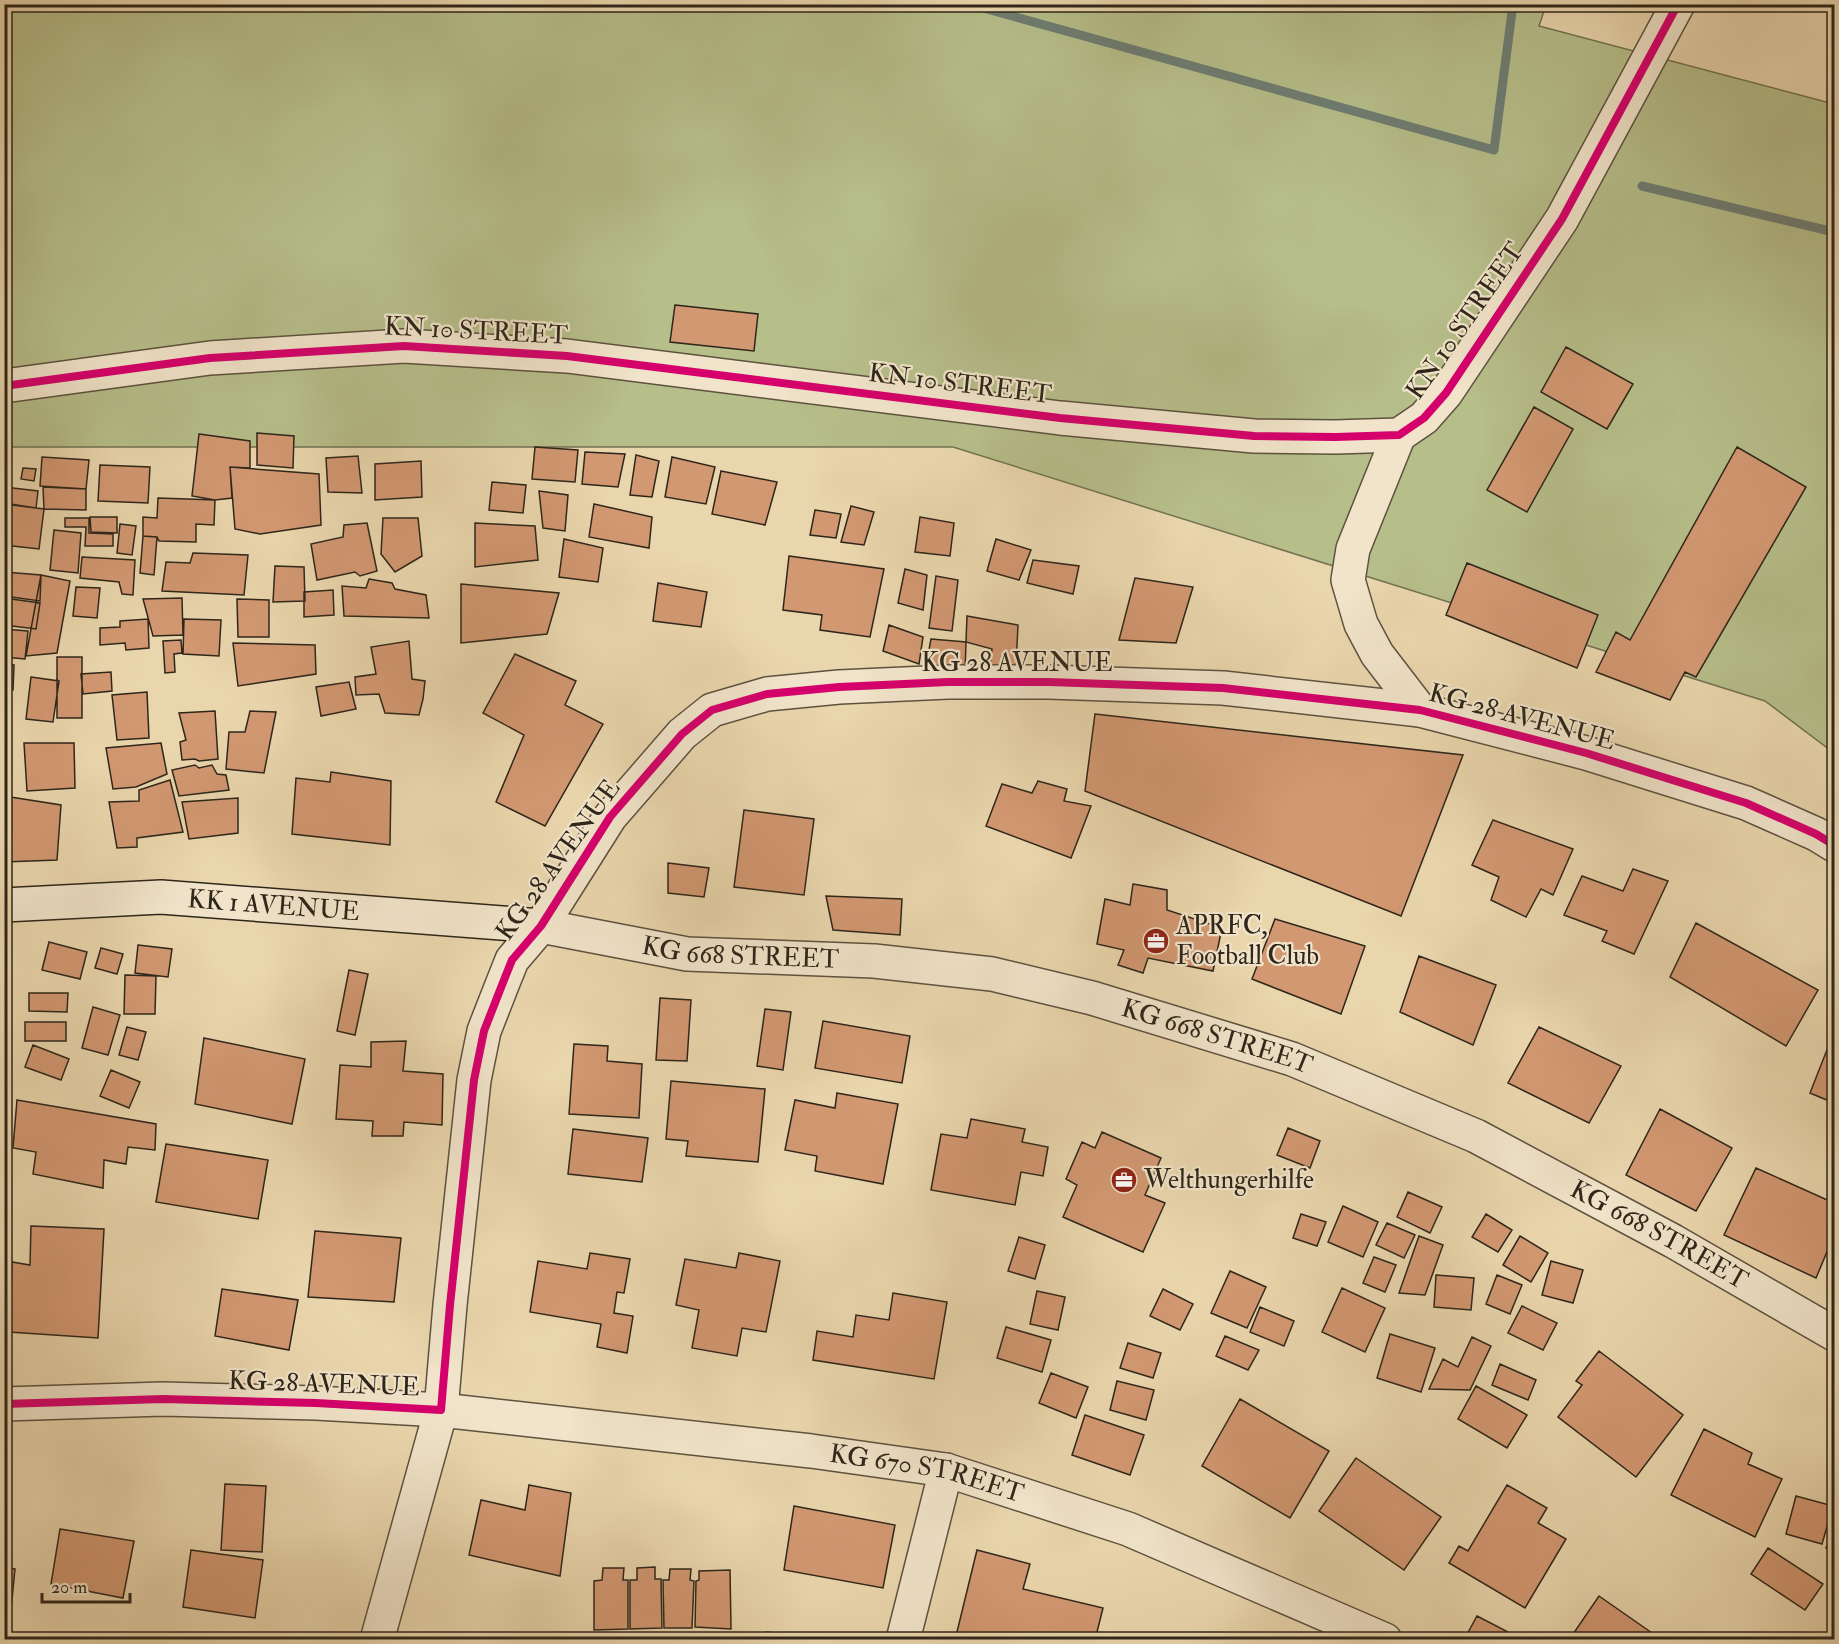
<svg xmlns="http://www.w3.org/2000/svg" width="1839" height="1644" font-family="'IM FELL Double Pica',serif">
  <rect width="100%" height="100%" fill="#ead6ad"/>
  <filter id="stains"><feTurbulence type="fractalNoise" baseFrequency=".00333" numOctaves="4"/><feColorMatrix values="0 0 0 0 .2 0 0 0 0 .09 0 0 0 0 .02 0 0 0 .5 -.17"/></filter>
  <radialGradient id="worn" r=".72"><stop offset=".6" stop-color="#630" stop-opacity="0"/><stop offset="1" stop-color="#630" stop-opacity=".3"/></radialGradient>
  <path fill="#b6be8a" stroke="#727252" stroke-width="1.5" d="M4 5H1546L1539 26 1834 104V753L1765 701 953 447H5Z"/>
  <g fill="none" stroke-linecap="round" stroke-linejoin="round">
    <path stroke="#6e7e73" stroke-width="9" d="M969 4 1494 150 1513 4
      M1642 186 1834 232"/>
  </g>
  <path fill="#d29872" stroke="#2e261a" stroke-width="1.5" d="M675 305 758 314 754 351 670 342Z
    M1566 347 1633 384 1607 429 1541 392Z
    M1534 407 1573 429 1527 512 1487 490Z
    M257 433 294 436 293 468 257 465Z
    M199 434 250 441V468L230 467 232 498 215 500 192 496Z
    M535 447 578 450 575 482 532 479Z
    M1737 447 1806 487 1696 677 1685 672 1670 700 1596 672 1616 632 1630 640Z
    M585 452 625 454 618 487 582 484Z
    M636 455 659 461 652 497 630 495Z
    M358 456 362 493 328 492 326 458Z
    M42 457 89 460 86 489 40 486Z
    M672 457 715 467 706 504 665 497Z
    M421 461 422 497 375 500V464Z
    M100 465 150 467 148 503 98 501Z
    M230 467 319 474 321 525 260 534 235 529Z
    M23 468 36 469 34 481 21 479Z
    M721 471 777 482 765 525 712 514Z
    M492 482 526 485 523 513 489 510Z
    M4 487 38 491 36 508 4 503Z
    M43 487 86 489V510L44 509Z
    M539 491 568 495 565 531 543 528Z
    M158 498 215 500 214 525 196 524V542L159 541 157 537 143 536V517L157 518Z
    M4 504 44 509 39 549 4 545Z
    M594 504 652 517 649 548 589 537Z
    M851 506 874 512 864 545 841 542Z
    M815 510 841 514 836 538 810 535Z
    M90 517H117V533L91 532Z
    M920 517 954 523 950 556 915 552Z
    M65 518H89V533L113 534V546H85L86 527H65Z
    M383 518H418L422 556 395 572 381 554Z
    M367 523 377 571 360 576 355 572 317 580 311 544 343 537 344 525Z
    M475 523 535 526 538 560 475 567Z
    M120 524 136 526 132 555 117 553Z
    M54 530 81 533 78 573 50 570Z
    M143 536 157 537 154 575 140 573Z
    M564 539 603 548 598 582 559 577Z
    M996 539 1031 550 1019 580 987 571Z
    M193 553 248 555 244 595 162 591 166 562 190 563Z
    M789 556 884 569 870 637 820 630 822 615 783 610Z
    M82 557 135 560 133 595 122 594 119 582 80 578Z
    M1033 560 1079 566 1073 594 1027 583Z
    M1467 563 1598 615 1577 668 1446 615Z
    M275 566 304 567 305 601 273 602Z
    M905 569 927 575 923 610 898 603Z
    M4 572 41 575 40 601 4 596Z
    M41 575 70 581 57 653 26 656Z
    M936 576 958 580 952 631 929 628Z
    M1135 578 1193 587 1176 643 1119 640Z
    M369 579 392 583 395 589 426 595 429 618 344 616 342 586 366 588Z
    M658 583 707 592 701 627 653 621Z
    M461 584 559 593 547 634 461 643Z
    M76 587 100 588 97 618 73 616Z
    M333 590 334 615 304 617V592Z
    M4 598 40 603 36 629 4 625Z
    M182 598 183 635 153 636 143 599Z
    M237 599 269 600V637H238Z
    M967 616 1018 625 1016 666 990 665 992 649 966 642Z
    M148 619 149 648 126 650 125 643 100 645V628L120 627V621Z
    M184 619 221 620 219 656 183 654Z
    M889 625 923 637 919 664 883 651Z
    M4 629 28 631 25 659 4 657Z
    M931 639 966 642 965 673 925 670Z
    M181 640 182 653 174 654 175 672 165 673 163 641Z
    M409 641 412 679 425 681 423 699 419 715 385 713 379 694 356 695 355 677 376 674 371 647Z
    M233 643 315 645 316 674 238 686Z
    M515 654 576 681 565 705 603 724 545 826 496 802 524 735 483 713Z
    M57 657H82V718H57Z
    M4 664 14 665 13 690H4Z
    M111 672 112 691 83 694 81 674Z
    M31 677 59 681 53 722 26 719Z
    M349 682 356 709 321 716 316 687Z
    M147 692 149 738 117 740 112 695Z
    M215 711 218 759 199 761 195 759 182 760 180 742 186 740 179 713Z
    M250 711 276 712 264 773 226 769 229 732H245Z
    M1095 714 1463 755 1401 916 1085 791Z
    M24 743H74L75 788 27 791Z
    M161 743 167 774 136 787 113 789 106 748Z
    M195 765 199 768 212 765 217 774 226 775 229 790 179 796 172 770Z
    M331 772 391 781 390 845 292 834 296 778 330 782Z
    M170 780 183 832 137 838V847L117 848 109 802 139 801V790Z
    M1038 781 1067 789 1064 801 1091 806 1071 858 986 826 1002 784 1032 793Z
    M4 796 61 805 57 860 4 862Z
    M238 798V833L189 839 182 802Z
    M744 810 814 819 804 895 734 887Z
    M1493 820 1573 849 1553 895 1541 889 1526 917 1491 900 1499 877 1472 865Z
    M668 863 709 868 704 897 668 893Z
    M1633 869 1668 881 1634 954 1602 941 1607 931 1564 915 1582 876 1623 891Z
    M1133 884 1167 890V910L1222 928 1213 971 1148 958 1143 973 1118 965 1124 950 1097 944 1105 899 1130 905Z
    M826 896 902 899 900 935 833 930Z
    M1275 919 1365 946 1341 1014 1252 979Z
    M1696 923 1818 990 1786 1046 1670 977Z
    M49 942 87 952 80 979 42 970Z
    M138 945 172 949 168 977 135 973Z
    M101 948 123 954 117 974 95 968Z
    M1419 956 1496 985 1473 1045 1400 1012Z
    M349 970 368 974 355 1035 337 1031Z
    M125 975 156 976 155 1014H124Z
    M29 993H68L67 1012 29 1011Z
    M660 998 691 1000 687 1061 656 1060Z
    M93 1007 120 1015 108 1055 82 1048Z
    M765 1009 791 1012 783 1070 757 1066Z
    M823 1021 910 1036 902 1083 815 1068Z
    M25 1022H66V1041H25Z
    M127 1027 146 1032 138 1060 119 1055Z
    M1539 1027 1621 1066 1589 1123 1508 1083Z
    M1834 1032V1103L1810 1093Z
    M204 1038 305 1059 292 1124 195 1104Z
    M406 1041 403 1071 443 1074 442 1125 404 1122 403 1136H372L373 1121 336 1119 340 1065 371 1067V1042Z
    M574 1044 608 1046 607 1061 642 1064 639 1118 569 1114Z
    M33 1045 69 1059 61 1080 25 1067Z
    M111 1070 140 1082 129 1108 100 1096Z
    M671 1081 765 1089 758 1162 686 1156 688 1141 666 1139Z
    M837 1093 898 1104 883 1184 815 1171 817 1156 785 1150 795 1100 835 1108Z
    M17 1100 156 1124 155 1150 128 1147 126 1164 104 1160 103 1188 33 1174 36 1152 13 1148Z
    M1660 1109 1732 1148 1696 1211 1626 1175Z
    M971 1119 1025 1129 1022 1142 1048 1147 1043 1176 1021 1172 1015 1205 931 1190 941 1134 967 1138Z
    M1288 1128 1320 1141 1310 1168 1277 1155Z
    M573 1129 648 1138 642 1182 568 1174Z
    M1102 1132 1161 1158 1145 1195 1165 1203 1143 1252 1063 1217 1077 1185 1066 1179 1082 1142 1095 1148Z
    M166 1144 268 1160 258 1219 156 1202Z
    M1756 1168 1834 1203V1235L1816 1278 1724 1235Z
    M1408 1192 1442 1207 1430 1233 1397 1217Z
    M1343 1206 1378 1222 1363 1257 1328 1242Z
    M1301 1214 1326 1222 1317 1246 1293 1238Z
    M1486 1214 1512 1230 1498 1252 1472 1237Z
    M1387 1223 1415 1235 1404 1258 1376 1245Z
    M31 1226 104 1229 98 1338 9 1332 12 1262 30 1265Z
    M315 1231 401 1238 394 1302 308 1297Z
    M1419 1236 1443 1245 1425 1295 1399 1293Z
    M1520 1236 1548 1253 1531 1282 1503 1265Z
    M1019 1237 1045 1245 1035 1279 1008 1271Z
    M590 1253 630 1259 624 1293 617 1292 614 1313 633 1316 627 1353 597 1347 601 1324 530 1312 538 1261 587 1269Z
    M739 1253 780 1261 766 1332 742 1328 737 1356 692 1348 699 1310 676 1305 685 1259 736 1268Z
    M1374 1257 1396 1265 1385 1292 1363 1283Z
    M1551 1261 1583 1270 1573 1303 1542 1295Z
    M1230 1271 1266 1287 1247 1328 1211 1313Z
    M1436 1275 1474 1278 1471 1310 1434 1307Z
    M1497 1275 1522 1285 1510 1314 1486 1304Z
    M1342 1288 1385 1308 1365 1352 1322 1332Z
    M222 1289 298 1300 289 1350 215 1336Z
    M1163 1289 1193 1304 1180 1330 1150 1316Z
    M1037 1291 1065 1297 1058 1330 1030 1324Z
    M893 1293 947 1302 934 1379 813 1360 817 1331 853 1337 856 1315 889 1320Z
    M1522 1306 1557 1323 1543 1350 1508 1333Z
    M1260 1307 1294 1321 1284 1346 1250 1332Z
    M1006 1327 1051 1340 1042 1372 997 1358Z
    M1390 1334 1435 1348 1421 1392 1377 1378Z
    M1225 1336 1259 1350 1248 1370 1216 1356Z
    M1472 1337 1491 1346 1470 1390 1429 1389 1443 1359 1458 1367Z
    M1128 1343 1161 1353 1153 1378 1120 1368Z
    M1599 1351 1683 1415 1636 1477 1558 1417 1582 1385 1576 1381Z
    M1500 1364 1536 1380 1528 1400 1492 1385Z
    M1051 1373 1088 1387 1076 1418 1039 1403Z
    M1117 1381 1154 1390 1146 1420 1110 1410Z
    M1476 1386 1527 1415 1507 1448 1458 1419Z
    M1240 1399 1329 1451 1290 1518 1202 1466Z
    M1085 1415 1144 1435 1130 1475 1072 1455Z
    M1704 1429 1752 1453 1748 1464 1782 1479 1755 1537 1671 1495Z
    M1356 1458 1441 1517 1404 1570 1319 1511Z
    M225 1484 266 1486 262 1552 221 1550Z
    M529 1485 571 1493 560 1576 469 1555 481 1500 525 1510Z
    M1507 1485 1547 1508 1538 1523 1566 1539 1525 1608 1449 1563 1459 1546 1468 1551Z
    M1796 1496 1833 1506 1822 1544 1786 1534Z
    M794 1506 895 1525 883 1588 784 1570Z
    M1834 1528V1551L1826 1548Z
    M60 1529 134 1541 123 1598 51 1584Z
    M1768 1548 1823 1584 1805 1610 1751 1574Z
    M191 1550 263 1560 255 1618 183 1607Z
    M977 1550 1030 1564 1023 1589 1103 1608 1095 1640H955Z
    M655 1567V1579H661L662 1628 630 1629V1580H637V1568Z
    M4 1568 15 1569 8 1640H4Z
    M603 1568H624L623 1580H628V1629L594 1630V1581L602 1580Z
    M670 1569H691L690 1580 694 1581 692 1628H664L663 1580H669Z
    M730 1570 731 1629 695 1627 696 1581 699 1580V1571Z
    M1599 1596 1662 1640H1569Z
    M1477 1616 1510 1633 1507 1640 1465 1638Z
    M766 1632 840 1640H765Z"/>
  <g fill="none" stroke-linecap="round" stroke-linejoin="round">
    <defs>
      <g id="street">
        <path d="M4 386 210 358 404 346 567 356 1060 418 1254 436 1335 437 1399 435 1424 418 1446 393 1562 219 1678 4"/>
        <path d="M1399 435 1353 549 1348 580 1361 624 1377 654 1420 710"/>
        <path id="s1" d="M541 926 687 954 874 961 992 974 1092 998 1292 1059 1476 1136 1673 1241 1834 1334"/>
        <path d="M4 1404 163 1399 316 1403 441 1410 450 1305 474 1080 484 1031 502 985 512 960 541 926 610 817 682 734 712 710 767 694 839 687 948 682H1049L1223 688 1420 710 1586 753 1746 803 1816 834 1834 845"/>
        <path id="s2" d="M377 1640 441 1410 811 1451 946 1470 1128 1529 1385 1640"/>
        <path d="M903 1640 946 1470"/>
      </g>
      <g id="secondary">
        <path id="s3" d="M4 905 161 897 541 926"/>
      </g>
    </defs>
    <use href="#street" stroke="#5d523f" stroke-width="36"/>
    <use href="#secondary" stroke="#2e261a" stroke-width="36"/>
    <use href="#street" stroke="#f1e4ca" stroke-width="33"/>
    <use href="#secondary" stroke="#f1e4ca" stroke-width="33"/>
    <defs>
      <path id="cycleway" d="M4 386 210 358 404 346 567 356 1060 418 1254 436 1335 437 1399 435 1424 418 1446 393 1562 219 1678 4
        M4 1404 163 1399 316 1403 441 1410 450 1305 474 1080 484 1031 502 985 512 960 541 926 610 817 682 734 712 710 767 694 839 687 948 682H1049L1223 688 1420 710 1586 753 1746 803 1816 834 1834 845"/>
    </defs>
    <use href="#cycleway" stroke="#f1e4ca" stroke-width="11"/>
    <use href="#cycleway" stroke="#d6006c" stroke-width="8"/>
  </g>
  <defs>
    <symbol id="office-disc" viewBox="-11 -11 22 22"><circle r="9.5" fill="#8f2418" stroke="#f1e4ca"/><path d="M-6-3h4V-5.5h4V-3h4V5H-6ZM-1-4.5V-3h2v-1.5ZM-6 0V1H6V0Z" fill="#fff"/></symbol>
  </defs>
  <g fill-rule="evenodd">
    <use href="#office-disc" x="1141" y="926" width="30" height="30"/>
    <use href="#office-disc" x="1109" y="1165" width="30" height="30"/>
  </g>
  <g text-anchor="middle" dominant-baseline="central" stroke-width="4.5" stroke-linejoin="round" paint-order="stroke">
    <g font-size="26" fill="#2e261a" stroke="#f1e4ca">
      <text transform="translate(1465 321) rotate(-55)">KN 10 STREET</text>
      <text transform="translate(476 331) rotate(3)">KN 10 STREET</text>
      <text transform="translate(960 384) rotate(7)">KN 10 STREET</text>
      <text x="1017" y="663">KG 28 AVENUE</text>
      <text transform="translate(1522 717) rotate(15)">KG 28 AVENUE</text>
      <text transform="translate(558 860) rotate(-54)">KG 28 AVENUE</text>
      <text stroke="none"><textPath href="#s3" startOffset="270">KK 1 AVENUE</textPath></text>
      <text stroke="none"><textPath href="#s1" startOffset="202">KG 668 STREET</textPath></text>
      <text stroke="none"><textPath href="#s1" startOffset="688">KG 668 STREET</textPath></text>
      <text stroke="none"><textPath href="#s1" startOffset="1174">KG 668 STREET</textPath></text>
      <text transform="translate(324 1384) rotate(2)">KG 28 AVENUE</text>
      <text stroke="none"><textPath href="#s2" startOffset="729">KG 670 STREET</textPath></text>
    </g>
    <g font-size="26" fill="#2e261a" stroke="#f1e4ca" text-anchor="start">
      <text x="1176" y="926">APRFC,<tspan x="1176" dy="30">Football Club</tspan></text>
      <text x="1144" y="1180">Welthungerhilfe</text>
    </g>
  </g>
  <rect width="1839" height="1644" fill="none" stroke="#ead6ad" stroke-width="24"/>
  <rect x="6" y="6" width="1827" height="1632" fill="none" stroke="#2e261a" stroke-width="3"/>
  <rect x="12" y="12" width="1815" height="1620" fill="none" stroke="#2e261a" stroke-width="1.5"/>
  <path d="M42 1593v9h88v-9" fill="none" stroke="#2e261a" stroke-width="3"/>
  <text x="51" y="1593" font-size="18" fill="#2e261a" stroke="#f1e4ca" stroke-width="4.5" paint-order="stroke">20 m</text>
  <rect width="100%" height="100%" filter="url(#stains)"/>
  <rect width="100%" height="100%" fill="url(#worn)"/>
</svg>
